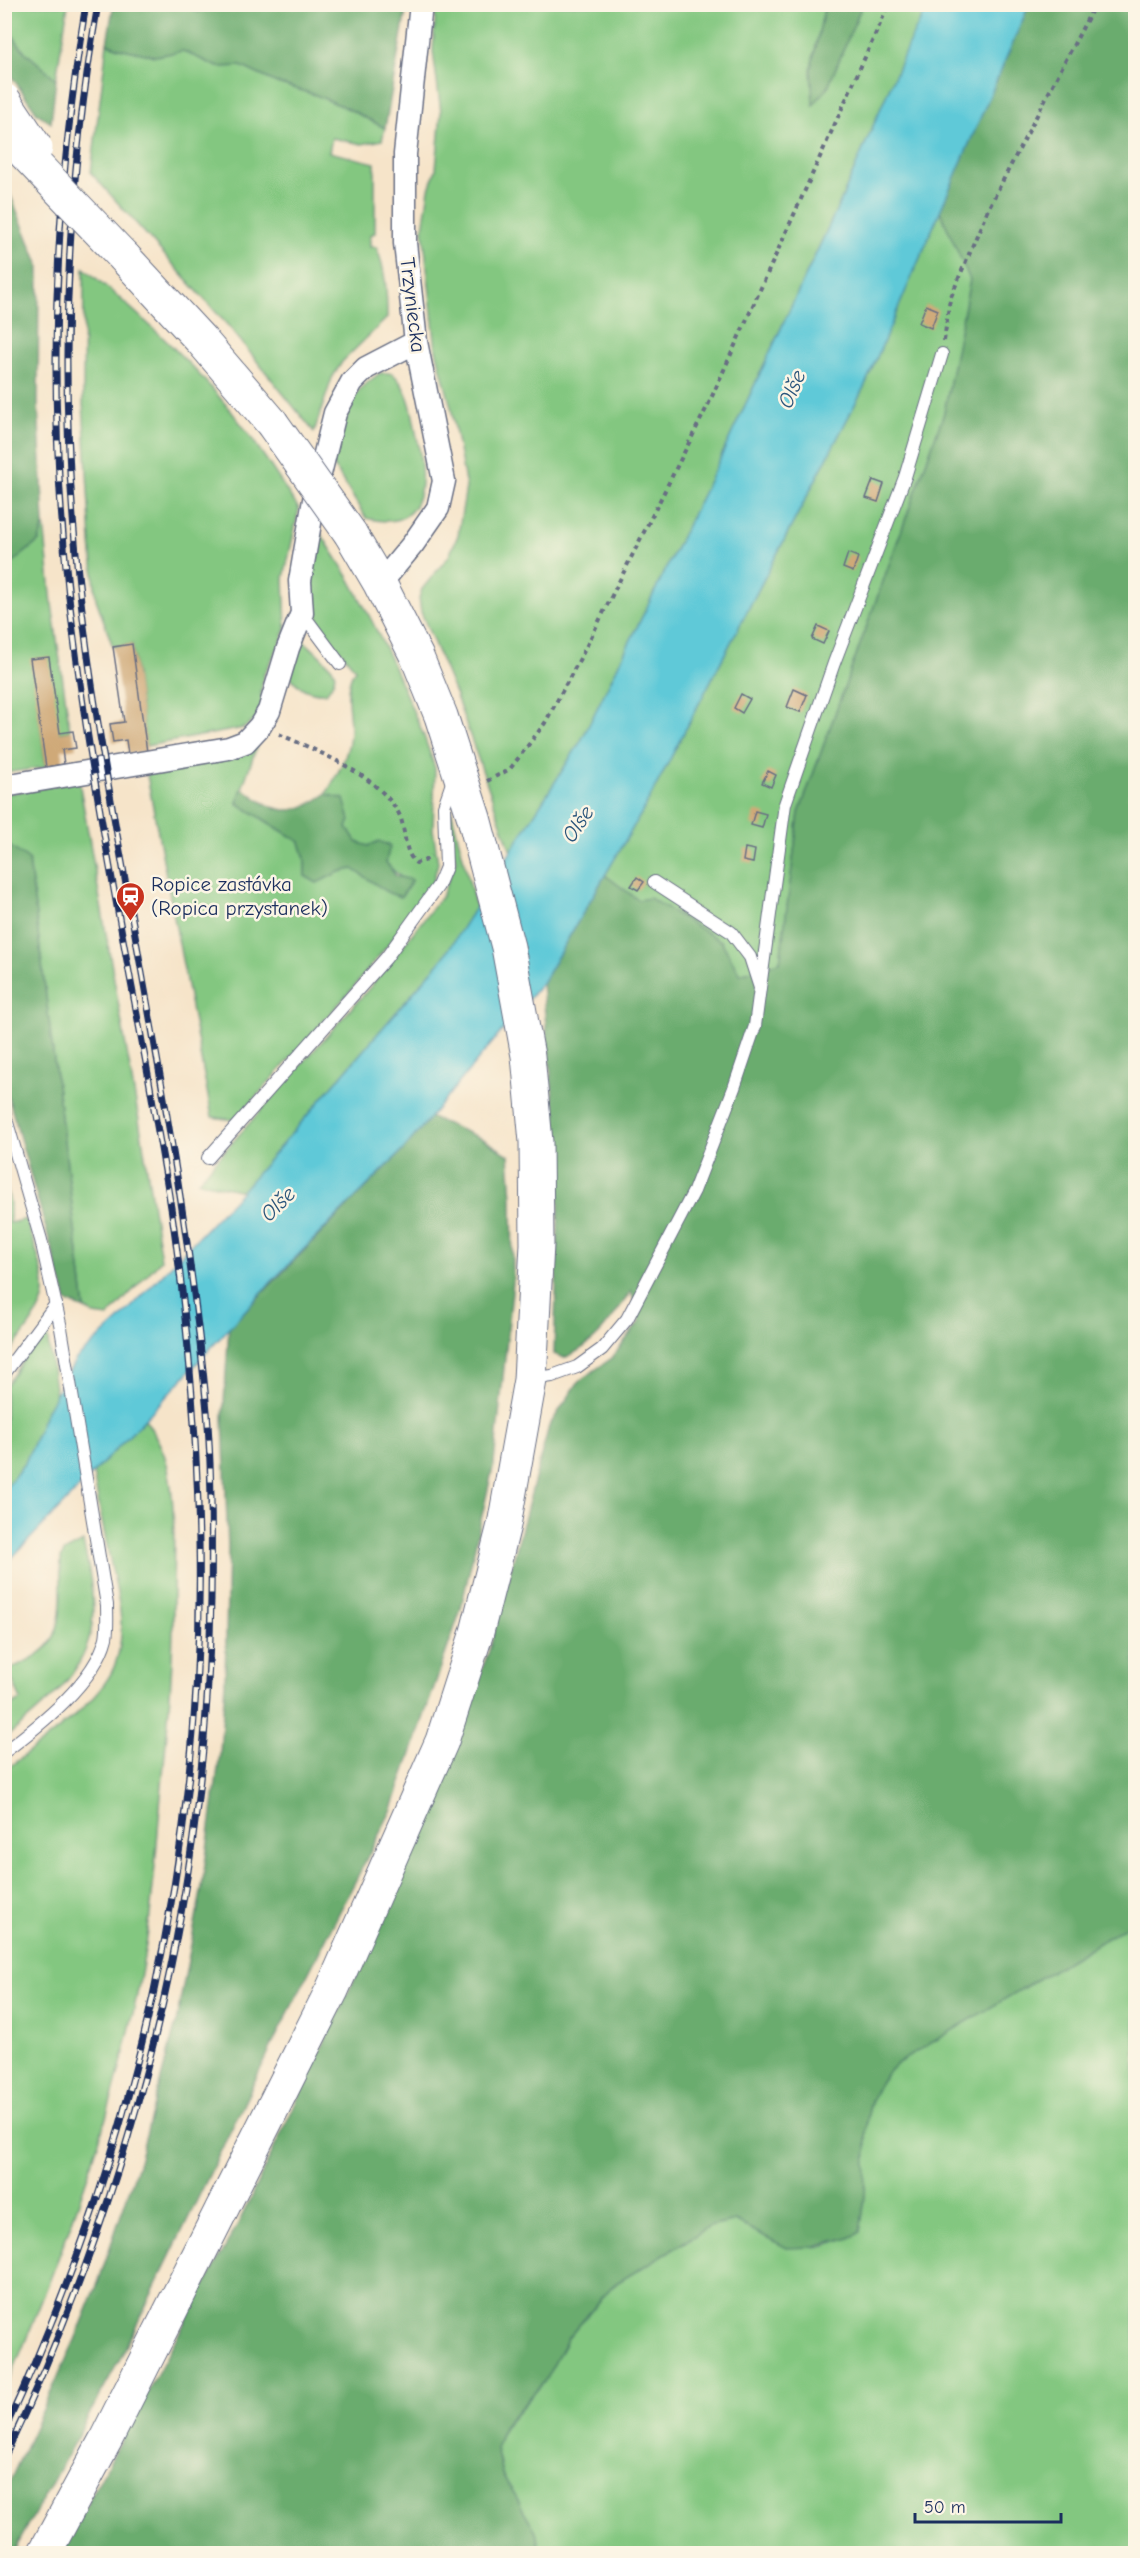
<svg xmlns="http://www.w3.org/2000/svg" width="1140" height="2558" font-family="'Comic Neue',sans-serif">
  <rect width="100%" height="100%" fill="#fcf5e5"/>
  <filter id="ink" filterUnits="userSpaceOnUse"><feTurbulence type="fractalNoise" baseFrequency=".0167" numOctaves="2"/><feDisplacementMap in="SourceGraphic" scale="12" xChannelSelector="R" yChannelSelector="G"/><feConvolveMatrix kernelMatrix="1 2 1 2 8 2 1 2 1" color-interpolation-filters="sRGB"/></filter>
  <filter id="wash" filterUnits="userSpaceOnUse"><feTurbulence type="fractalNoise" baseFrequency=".008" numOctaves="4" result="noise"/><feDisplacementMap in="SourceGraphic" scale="24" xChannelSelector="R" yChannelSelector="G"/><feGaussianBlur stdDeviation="1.35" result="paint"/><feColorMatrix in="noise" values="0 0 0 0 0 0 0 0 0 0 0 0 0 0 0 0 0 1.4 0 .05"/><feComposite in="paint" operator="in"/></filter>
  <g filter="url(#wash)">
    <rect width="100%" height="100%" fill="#f6e4c9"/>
    <path fill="#83c780" stroke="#4f7b6f" stroke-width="1.5" d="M5 5H68L56 79 25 52 5 25Z
      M436 5H825L811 68 827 89 862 5H928L909 43 842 198 719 461 581 741 511 852 456 696 421 612 419 598 422 589 449 556 458 535 466 487 451 407 436 350 423 229 429 189 436 169 441 112 433 51Z
      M107 43 119 48 155 56 183 51 218 67 241 66 277 83 316 95 349 109 385 128 382 140 362 144 332 138 329 152 375 163V233L370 235V247H376C386 268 387 295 387 318L342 362 332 378 314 432 231 329 91 173Z
      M940 211 970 280 944 413 799 813 780 962 740 974 721 941 638 900 605 875 645 807 865 385Z
      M84 268C143 317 202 370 248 433 266 458 282 484 299 509L284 578 286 629 280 644 264 674 261 691 262 704 255 720 244 728 146 746 132 644 113 647 96 599 91 542 83 403Z
      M380 373H392C409 388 412 410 416 432 425 473 431 535 366 518L333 465 335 449 355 396 363 386Z
      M44 524 52 604 70 731 60 733 31 659 46 767 5 773 4 569 39 541Z
      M318 529 349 578 372 621 390 658 424 736 435 768 433 829 438 863 433 882 421 904 353 988 238 1117 233 1120 212 1117 146 770 259 740 237 803 300 842 305 859V876L317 883 339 872 353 869 389 893 402 896 410 884C390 872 379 849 357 842L347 828 344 799 326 794C337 775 349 756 350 733 351 711 342 690 355 669 345 655 325 636 319 621 307 591 312 559 318 529Z
      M302 640C306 642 333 668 334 671 337 679 331 687 326 693 311 694 299 689 290 676Z
      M79 781 142 1137 161 1260 108 1317 94 1315 85 1309 29 861 5 843V794Z
      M450 806 476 908 444 957 242 1191 198 1181 372 985 442 896 456 860 450 837Z
      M4 1175 10 1203V1223L26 1219C32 1240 49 1280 43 1300 36 1321 17 1341 5 1359Z
      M47 1334 56 1395 45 1414 26 1461 5 1489V1387L32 1347 41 1336Z
      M145 1419C154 1433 163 1447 167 1464 177 1507 173 1555 173 1599 174 1662 168 1723 162 1785 157 1838 154 1892 146 1945 122 2098 65 2249 5 2390V1770C36 1746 99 1704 114 1667 130 1629 115 1587 108 1550 102 1524 98 1499 93 1473Z
      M83 1542C89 1568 95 1597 92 1624 87 1674 41 1709 5 1738V1709L21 1700 8 1670C22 1663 43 1655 51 1642 66 1618 59 1584 61 1558L64 1552Z
      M1135 1921V2553H540L535 2531 502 2474 496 2449 503 2428 544 2382 568 2338 613 2285 709 2227 735 2221C748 2229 797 2247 811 2247 822 2248 852 2237 860 2231 862 2218 865 2204 865 2190 866 2143 858 2099 896 2064Z"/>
    <path fill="#6aac6e" stroke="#426e66" stroke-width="1.5" d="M201 5H407L385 128 349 109 316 95 277 83 241 66 218 67 183 51 155 56 119 48 107 43 113 8 184 5 198 12Z
      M825 5H862L827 89 813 105 811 69Z
      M1029 5H1135V1921L896 2064C855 2101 869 2145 865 2194 864 2207 862 2219 860 2231L854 2236 811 2247 787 2248 735 2221 709 2227 613 2285 568 2338 544 2382 503 2427 496 2449 502 2474 536 2531 540 2553 60 2554 240 2220 391 1902 489 1651 549 1426 579 1381 612 1358 640 1321 631 1291C611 1320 597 1344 564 1358L554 1354 560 1170 542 983 605 875 638 900 650 898 721 941 740 974 780 962 799 813 944 413 970 280 940 211Z
      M4 25 25 52 56 79 51 123 37 113 5 67Z
      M4 179 39 266 38 403 44 524 39 541 5 569Z
      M242 788C276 813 289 819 326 794L344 799 350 820 347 828 357 842 368 846 379 841 390 846 386 862 396 876 412 880 401 897 389 893 353 869 339 872 317 883 305 876V859L300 842 237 803Z
      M5 843 29 860 85 1309 67 1302 5 1086Z
      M430 1117 483 1139 509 1155 512 1198 513 1282 494 1463 460 1612 392 1809 278 2033 121 2357 13 2553H5L4 2494 75 2340 98 2283 139 2161 176 2023 202 1887 220 1753 225 1683 228 1547 223 1418 229 1327 402 1151Z"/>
    <path fill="#5ec9d8" stroke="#3c7c9b" stroke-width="1.5" d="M928 5H1029L865 385 645 807 542 983 402 1151 274 1279 165 1398 5 1565V1489L26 1461 45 1414 76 1359 119 1320 242 1191 444 957 581 741 719 461 842 198 909 43Z"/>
    <g id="blocks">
      <path fill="#cfa978" d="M926 305 938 310 931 328 919 323Z
        M873 480 884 484 878 502 866 498Z
        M848 553 858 557 853 572 843 568Z
        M818 626 829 631 823 644 812 639Z
        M132 644 147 752 128 754 126 740 113 742 110 724 124 722 113 647Z
        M49 657 60 733 73 731 76 748 62 750 64 764 46 767 30 659Z
        M794 689 807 695 800 712 787 707Z
        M741 694 750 699 742 713 734 708Z
        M768 771 776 775 771 787 762 783Z
        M755 811 766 814 762 828 751 825Z
        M745 848 755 850 753 863 743 861Z
        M637 877 644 882 638 890 631 886Z"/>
    </g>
  </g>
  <g filter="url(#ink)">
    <use href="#blocks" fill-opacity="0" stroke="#686e83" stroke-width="1.5"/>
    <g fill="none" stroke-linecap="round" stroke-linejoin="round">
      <defs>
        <path id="lane" d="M302 613 340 664
          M760 988 785 804 834 663 905 477 942 354
          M4 1112 41 1240 61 1328 107 1605C107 1615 108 1628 106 1638 95 1682 39 1726 4 1752
          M208 1158 386 958 438 886 446 867 444 806 454 777
          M4 1374 56 1304
          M531 1379 552 1376 577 1367 602 1349 627 1319 694 1191 734 1088 755 1026 760 988 750 957 731 932 654 882"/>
        <path id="street" d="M380 584 413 544 438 508 444 481 416 342 405 243V154L421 4
          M4 786 229 748 245 742 260 726 269 711 288 648 302 613 300 581 315 494 335 413 352 382 366 368 416 342"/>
        <path id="secondary" d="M124 257 202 341 272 423
          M44 2554 105 2441 332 1990 442 1741 477 1632 504 1525 530 1380 537 1244 536 1142 528 1056 508 947 474 818 441 716 417 657 380 584 350 533"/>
      </defs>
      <use href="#lane" stroke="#686e83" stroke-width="14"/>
      <use href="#street" stroke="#686e83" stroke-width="25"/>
      <use href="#secondary" stroke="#686e83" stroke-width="35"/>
      <path stroke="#686e83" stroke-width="4" stroke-dasharray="4.5 4.5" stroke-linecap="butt" d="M944 341 950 299 988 209 1095 4
        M279 734C317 751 376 774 398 812 407 828 402 851 416 863L424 861 431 856
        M487 781 510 769 545 723 584 651 709 403 889 4"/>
      <use href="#lane" stroke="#fff" stroke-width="12"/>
      <use href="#street" stroke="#fff" stroke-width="22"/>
      <use href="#secondary" stroke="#fff" stroke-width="33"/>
      <defs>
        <path id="rail" d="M4 2431C134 2154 205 1849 199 1542 197 1435 188 1327 173 1221 166 1172 156 1123 148 1074 119 916 87 757 69 597 47 399 53 201 86 4
          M4 2458C133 2189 207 1897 211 1599 212 1536 212 1473 207 1411 191 1235 158 1063 127 890 106 774 85 659 75 542 59 362 67 182 98 4"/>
      </defs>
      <use href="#rail" stroke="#1b2f5e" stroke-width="7"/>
      <use href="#rail" stroke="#fcf5e5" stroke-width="4.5" stroke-dasharray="14" stroke-linecap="butt"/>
      <defs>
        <path id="secondary-bridge" d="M4 100 36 148
          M4 132 124 257
          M272 423 350 533"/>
      </defs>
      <use href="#secondary-bridge" stroke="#686e83" stroke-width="35" stroke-linecap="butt"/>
      <use href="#secondary-bridge" stroke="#fff" stroke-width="33"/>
    </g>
  </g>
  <defs>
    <symbol id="station-pin" viewBox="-11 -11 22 30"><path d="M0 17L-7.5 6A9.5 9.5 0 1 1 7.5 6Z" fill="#c8321e" stroke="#fcf5e5"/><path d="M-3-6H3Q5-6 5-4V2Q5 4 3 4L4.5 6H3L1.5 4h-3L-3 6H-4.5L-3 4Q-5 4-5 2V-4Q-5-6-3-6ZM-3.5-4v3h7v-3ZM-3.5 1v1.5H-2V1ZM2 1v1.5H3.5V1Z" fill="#fff"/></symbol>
  </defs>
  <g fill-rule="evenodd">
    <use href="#station-pin" x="114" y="880" width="33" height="45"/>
  </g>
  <g text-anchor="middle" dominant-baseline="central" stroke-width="5" stroke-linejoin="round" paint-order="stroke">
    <g font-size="21" fill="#1b2f5e" stroke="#fcf5e5">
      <text transform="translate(413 305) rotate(83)">Trzyniecka</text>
    </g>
    <g font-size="21" fill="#1b2f5e" stroke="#fcf5e5" text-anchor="start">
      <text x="151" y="884">Ropice zastávka<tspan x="151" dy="24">(Ropica przystanek)</tspan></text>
    </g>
    <g font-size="22" font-style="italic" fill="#2c567c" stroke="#fcf5e5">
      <text transform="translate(792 389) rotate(-67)">Olše</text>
      <text transform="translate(578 824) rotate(-56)">Olše</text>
      <text transform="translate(278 1204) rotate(-45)">Olše</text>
    </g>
  </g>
  <rect width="1140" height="2558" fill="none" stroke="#fcf5e5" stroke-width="24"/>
  <path d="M915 2513v9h146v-9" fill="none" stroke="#1b2f5e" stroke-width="3"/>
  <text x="924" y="2513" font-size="18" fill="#1b2f5e" stroke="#fcf5e5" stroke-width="4.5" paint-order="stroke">50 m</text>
</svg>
